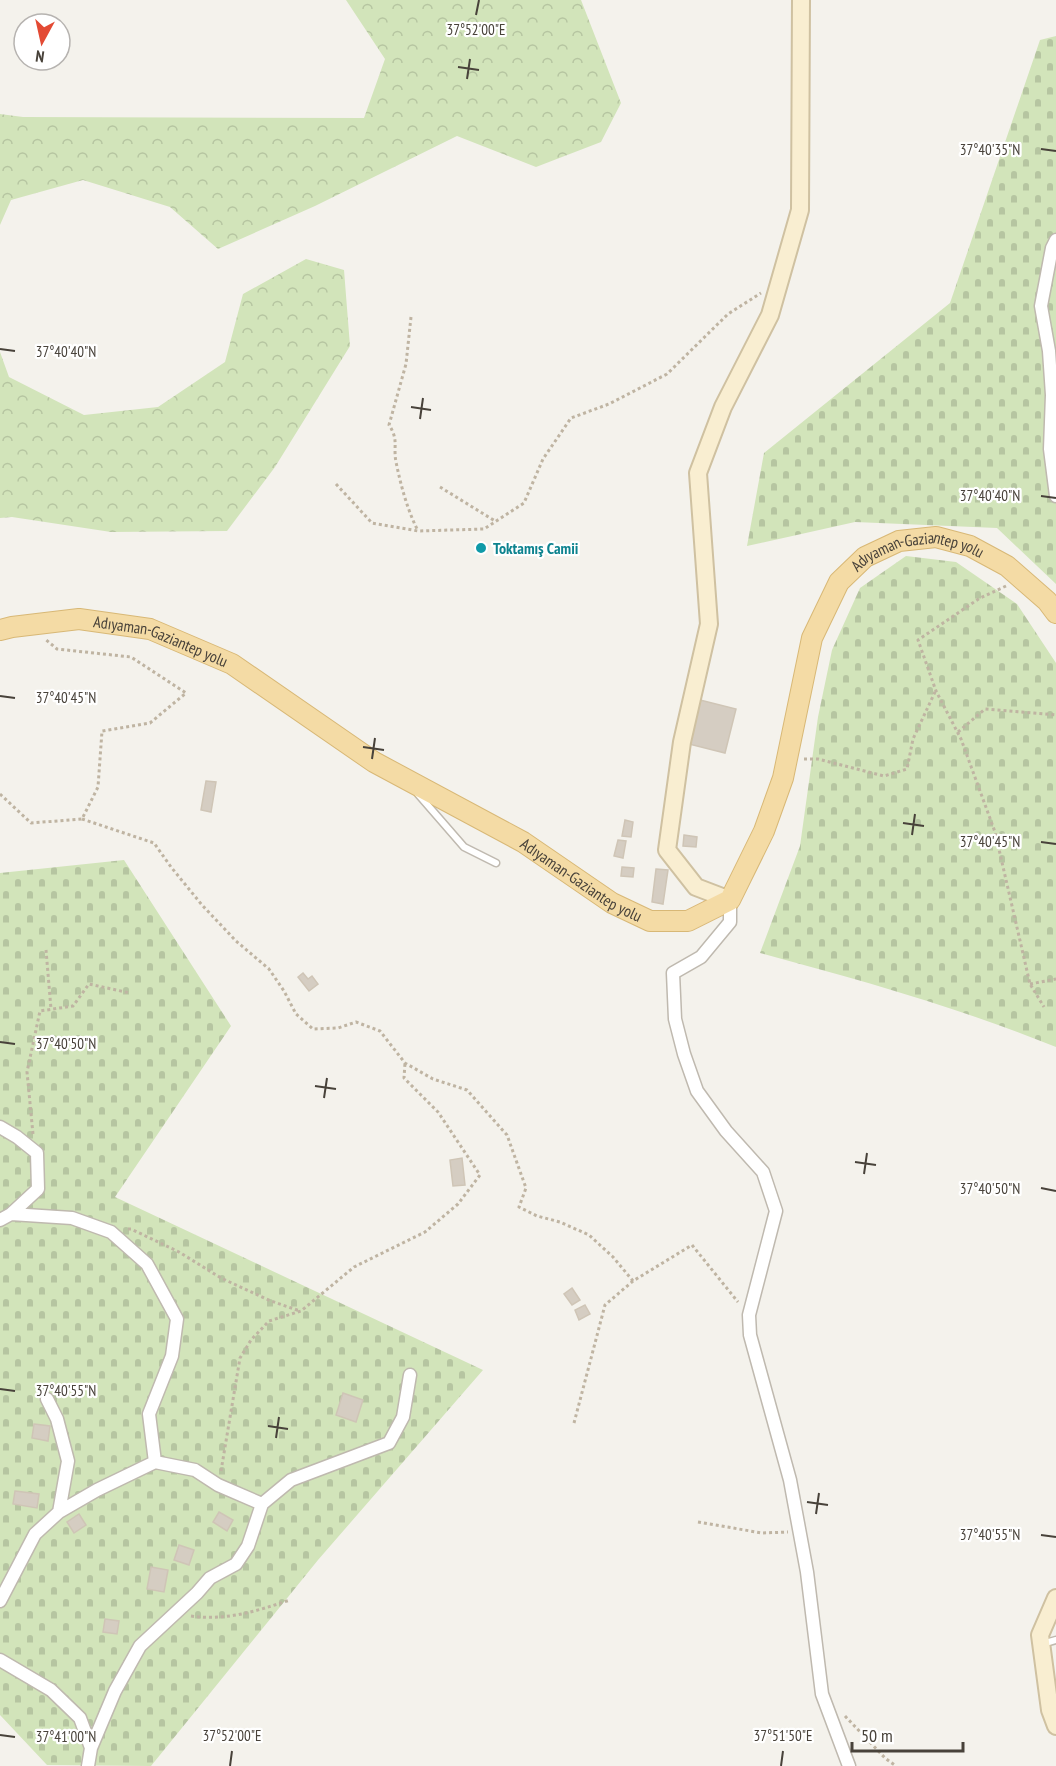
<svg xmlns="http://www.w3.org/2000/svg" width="1056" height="1766" font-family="'PT Sans Narrow',sans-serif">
  <defs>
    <pattern id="forest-crowns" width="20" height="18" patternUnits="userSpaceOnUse" patternTransform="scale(1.5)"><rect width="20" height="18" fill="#d2e4ba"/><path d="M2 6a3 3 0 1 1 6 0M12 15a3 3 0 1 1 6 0" fill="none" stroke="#b6c5a1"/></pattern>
    <pattern id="cemetery-stones" width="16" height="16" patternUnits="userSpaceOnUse" patternTransform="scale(1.5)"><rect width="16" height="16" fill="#d2e4ba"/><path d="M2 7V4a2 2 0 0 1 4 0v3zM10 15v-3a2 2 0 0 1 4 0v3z" fill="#b6c5a1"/></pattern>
  </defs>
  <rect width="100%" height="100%" fill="#f4f2ec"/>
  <path fill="url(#forest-crowns)" d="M346 0H581L621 103 601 142 536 167 457 136 315 206 218 249 170 207 83 180 11 200 0 225V114L23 117 364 118 385 59Z
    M306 259 344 270 350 346 275 467 227 531 111 532 12 517 0 518V352L9 377 84 415 158 407 225 362 243 294Z"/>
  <path fill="url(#cemetery-stones)" d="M1056 36V584L997 528 855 522 747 546 764 453 950 303 1040 40Z
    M906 556 956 562 1017 604 1056 663V1047C960 1008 860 980 760 953L800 846 818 717 832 650 860 588Z
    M124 860 231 1026 115 1197 483 1370 318 1560 151 1766 47 1765 0 1715V873Z"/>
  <path fill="#d5cdc2" stroke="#cfc5b6" stroke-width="1.5" d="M700 700 736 709 725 753 689 744Z
    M206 781 216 782 211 812 201 810Z
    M625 820 633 822 631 837 622 836Z
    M684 835 697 837 696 847 683 846Z
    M618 840 626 841 623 858 614 856Z
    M622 867 634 868 633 877 621 876Z
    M656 869 668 870 663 904 652 902Z
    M303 973 308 979 312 976 318 984 309 991 298 977Z
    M462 1158 465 1185 453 1186 450 1160Z
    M572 1288 580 1300 572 1305 564 1294Z
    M585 1305 590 1314 579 1320 575 1310Z
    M343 1393 363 1400 356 1422 336 1415Z
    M34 1424 50 1426 48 1441 32 1438Z
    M15 1491 39 1494 37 1508 13 1504Z
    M219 1512 233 1520 227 1531 213 1522Z
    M79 1514 86 1525 74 1533 67 1522Z
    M179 1545 194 1550 189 1565 174 1560Z
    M151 1567 168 1570 164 1592 147 1589Z
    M105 1619 119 1621 117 1634 103 1632Z"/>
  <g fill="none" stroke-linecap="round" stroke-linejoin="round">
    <defs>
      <path id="lane" d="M418 794 464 847 496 863
        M1042 1644 1056 1640"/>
      <path id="street" d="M1056 240 1052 248 1041 306 1049 351 1052 395 1050 449 1056 496
        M730 900V922L701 957 673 973 675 1019 684 1054 697 1091 726 1131 763 1172 776 1211 749 1315 750 1335 790 1480 807 1572 822 1694 849 1766
        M0 1127 17 1137 37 1153 38 1189 11 1214 0 1220
        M11 1214 72 1218 111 1232 147 1264 177 1319 172 1356 149 1414 155 1462
        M47 1399 57 1419 68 1461 59 1512
        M262 1504 291 1480 389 1443 403 1417 410 1375
        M0 1601 35 1534 59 1512 97 1490 155 1462 195 1470 218 1485 262 1504 248 1546 236 1564 210 1578 197 1593 140 1646 115 1691 91 1748
        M0 1660 51 1690 80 1718 91 1748 88 1766"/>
      <path id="secondary" d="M730 900 696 887 667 850 682 742 709 624 698 473 723 407 770 315 800 210 801 0
        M1056 1598 1040 1635 1050 1710 1056 1726"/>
      <g id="primary">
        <path id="s1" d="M0 630 12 627 79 619 150 629 232 664 374 762 523 842 612 903 650 921H688L730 900 764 831 783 778 812 638 839 582 865 557 899 541 936 537 970 546 1007 566 1047 601 1056 613"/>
      </g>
    </defs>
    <use href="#lane" stroke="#bfb9af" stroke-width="9"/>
    <use href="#street" stroke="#bfb9af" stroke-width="15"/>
    <use href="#secondary" stroke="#cfc1a1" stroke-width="20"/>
    <use href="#primary" stroke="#d8b876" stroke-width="22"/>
    <path stroke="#bfb4a2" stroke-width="3" stroke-dasharray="3 3" stroke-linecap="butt" d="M411 317 406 364 389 425C399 440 393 446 396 462 401 486 407 509 418 531
      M336 484 372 523 418 531 484 529 524 503 543 459 571 418 609 404 667 374 728 314 761 293
      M440 487 495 521
      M1006 586 980 598 918 640 936 691 961 739 995 832 1030 984 1044 1007
      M958 732 985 709 1056 715
      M804 759H818L884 776 907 769 913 739 935 692
      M0 794 31 823 82 819 98 787 102 731 150 723 186 693 131 657 57 649 45 639
      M82 819 154 843 171 867 202 905 236 941 269 969 284 991 296 1014 313 1029 338 1028 356 1022 380 1031 405 1063 433 1079 467 1090 507 1135 526 1188 519 1207 537 1216 560 1222 589 1235 613 1257 633 1281
      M46 950 51 1009
      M1030 984 1056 979
      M33 1134 27 1072 40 1011 73 1006 89 984 130 993
      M128 1229H131L179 1252 221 1278 271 1301 300 1311
      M574 1423 605 1305 633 1281 692 1245 738 1302
      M221 1471 240 1358 251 1340 269 1321 301 1311 354 1267 425 1232 458 1204 480 1175 438 1112 404 1078 405 1063
      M698 1522 762 1533 788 1532
      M191 1616C226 1621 257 1611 290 1600
      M845 1716 885 1758 896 1766"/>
    <use href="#lane" stroke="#fff" stroke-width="6"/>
    <use href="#street" stroke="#fff" stroke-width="12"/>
    <use href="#secondary" stroke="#f9eed1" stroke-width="16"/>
    <use href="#primary" stroke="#f4dba5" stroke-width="20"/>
  </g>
  <path fill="none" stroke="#48423a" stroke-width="2" d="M476 15 479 0M458 67 479 70M467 79 470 59M1041 149 1056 151M0 349 15 351M411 407 431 410M420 419 423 398M1041 496 1056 498M0 696 15 698M363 747 384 750M372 759 375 738M903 823 924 826M912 835 915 814M1041 842 1056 844M0 1042 15 1044M315 1086 336 1089M324 1098 327 1078M855 1162 876 1165M864 1174 867 1153M1041 1188 1056 1191M0 1389 15 1391M268 1426 288 1429M276 1438 279 1417M807 1502 828 1505M816 1514 819 1493M1041 1535 1056 1537M0 1735 15 1737M230 1766 232 1751M781 1766 783 1751"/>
  <circle fill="#0f9aa8" stroke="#fff" stroke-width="2" cx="481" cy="548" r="6"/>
  <g text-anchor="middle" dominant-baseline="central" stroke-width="4.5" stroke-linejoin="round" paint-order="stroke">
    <g font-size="16" font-weight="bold" fill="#0d838f" stroke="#fff" text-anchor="start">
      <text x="493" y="548">Toktamış Camii</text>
    </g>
    <g font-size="16" fill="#48423a" stroke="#fff">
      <text stroke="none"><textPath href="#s1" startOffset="1246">Adıyaman-Gaziantep yolu</textPath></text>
      <text stroke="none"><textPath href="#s1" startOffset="165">Adıyaman-Gaziantep yolu</textPath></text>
      <text stroke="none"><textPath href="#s1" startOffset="652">Adıyaman-Gaziantep yolu</textPath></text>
    </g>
  </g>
  <g font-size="15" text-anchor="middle" fill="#48423a" stroke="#fff" stroke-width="4.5" stroke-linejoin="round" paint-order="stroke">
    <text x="476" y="35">37°52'00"E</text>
    <text x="990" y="155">37°40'35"N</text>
    <text x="66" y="357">37°40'40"N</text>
    <text x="990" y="501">37°40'40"N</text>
    <text x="66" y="703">37°40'45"N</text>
    <text x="990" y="847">37°40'45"N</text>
    <text x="66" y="1049">37°40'50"N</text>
    <text x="990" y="1194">37°40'50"N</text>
    <text x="66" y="1396">37°40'55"N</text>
    <text x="990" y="1540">37°40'55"N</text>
    <text x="232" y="1741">37°52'00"E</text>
    <text x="783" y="1741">37°51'50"E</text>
    <text x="66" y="1742">37°41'00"N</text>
  </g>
  <g transform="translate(42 42) rotate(188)"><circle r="28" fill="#ffffff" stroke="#b6b3b0" stroke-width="1.5"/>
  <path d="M0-4.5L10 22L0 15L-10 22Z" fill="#e34a34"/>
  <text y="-9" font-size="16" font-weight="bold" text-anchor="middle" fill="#48423a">N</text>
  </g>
  <path d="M852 1742v9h111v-9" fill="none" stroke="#48423a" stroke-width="3"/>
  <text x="861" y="1742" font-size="18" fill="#48423a" stroke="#ffffff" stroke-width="4.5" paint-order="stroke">50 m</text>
</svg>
